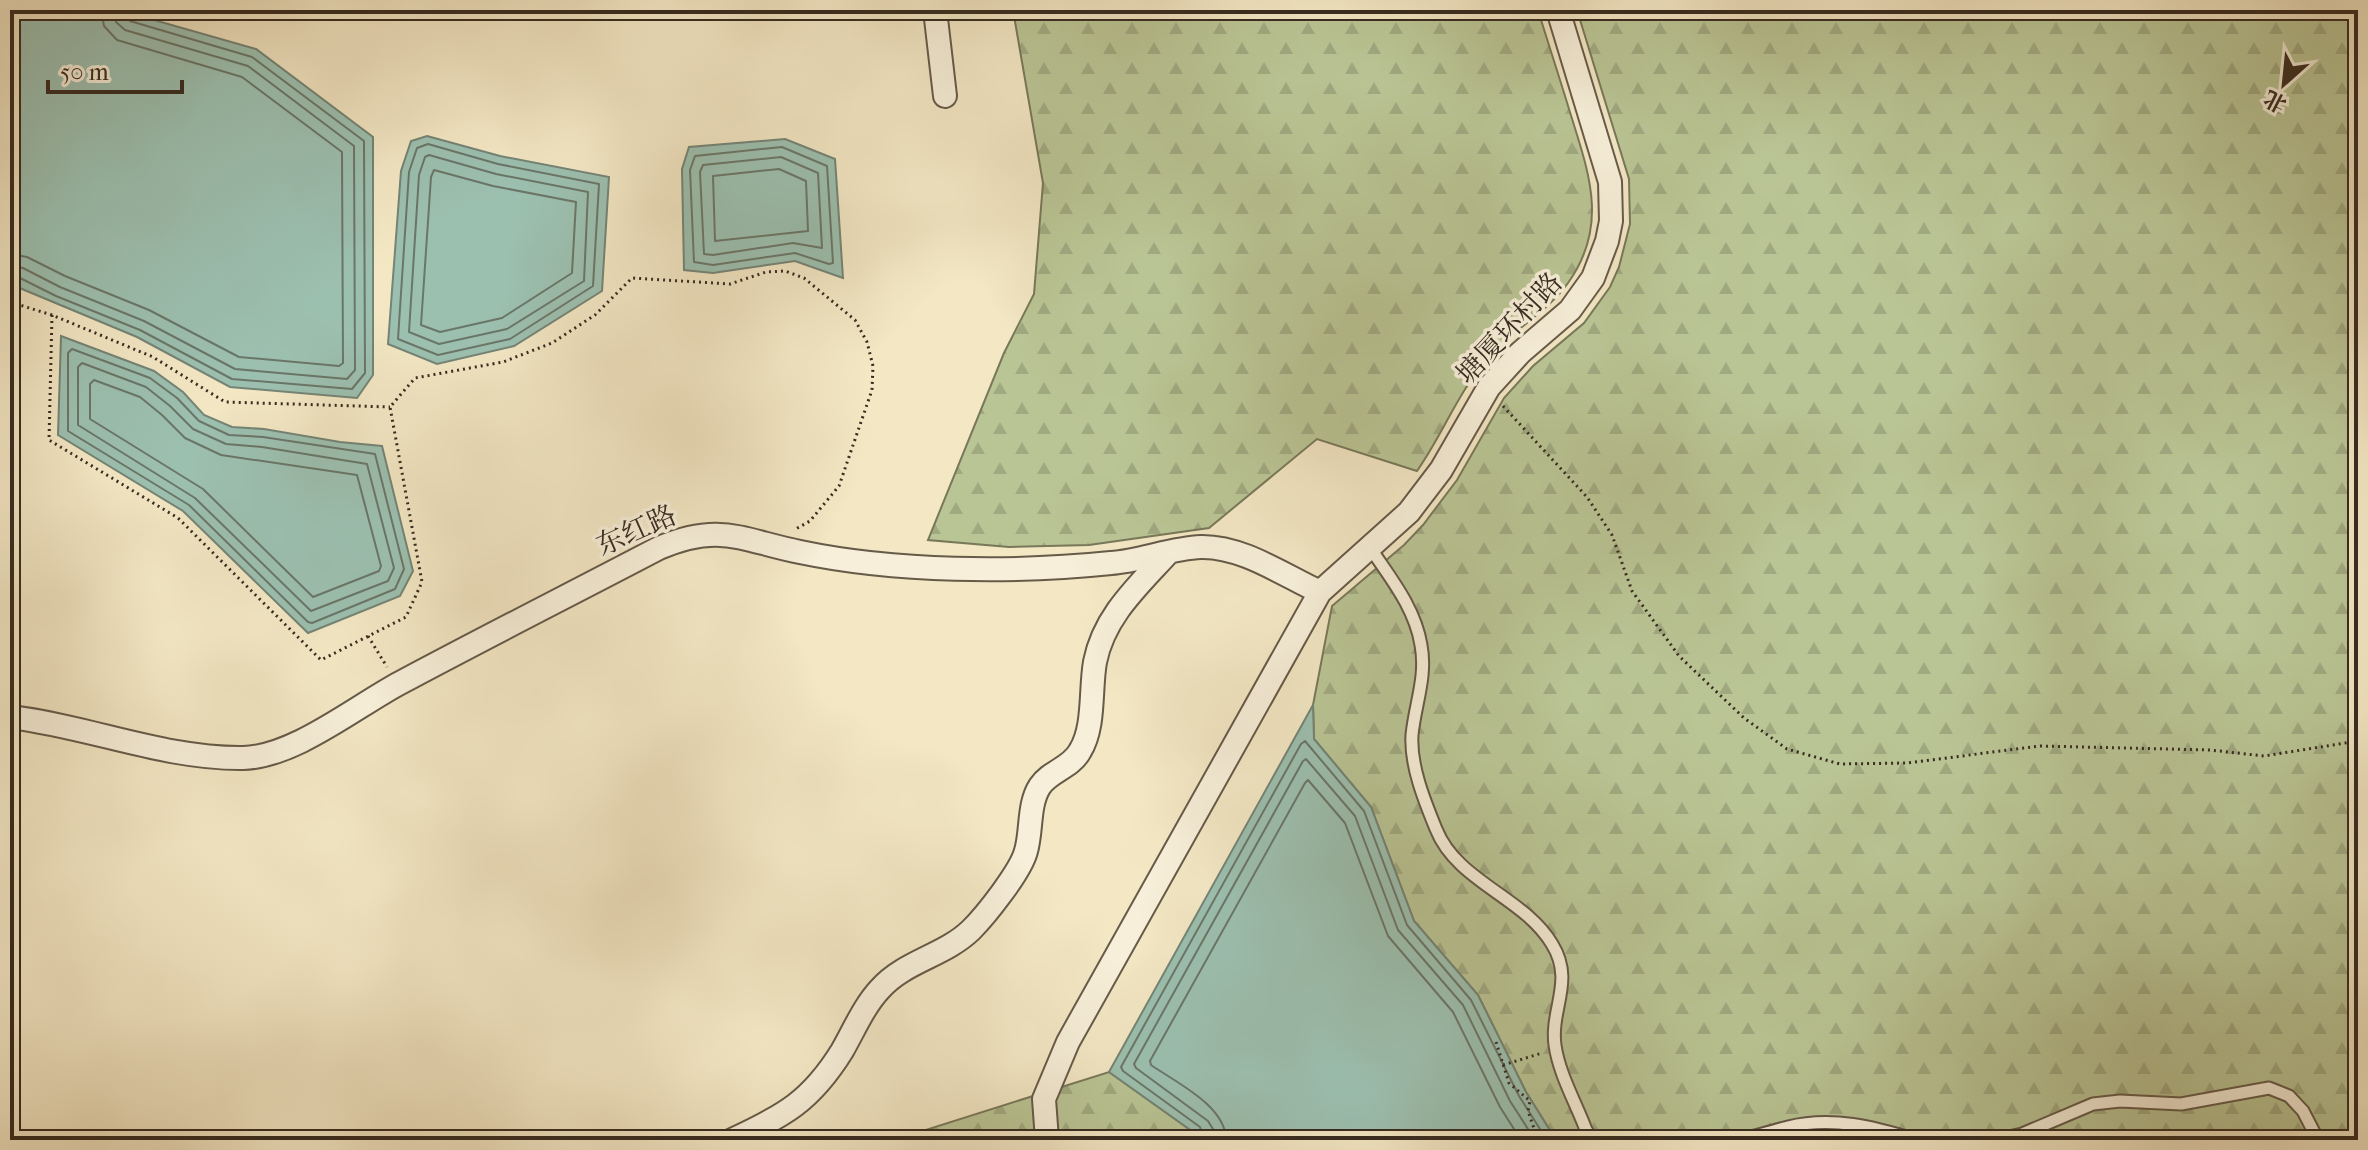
<svg xmlns="http://www.w3.org/2000/svg" width="2368" height="1150" font-family="'IM FELL French Canon','Noto Serif SC',serif">
  <defs>
    <pattern id="forest-firs" width="22" height="20" patternUnits="userSpaceOnUse" patternTransform="scale(2)"><rect width="22" height="20" fill="#bac595"/><path d="M5 1l3.5 6h-7zM16 11l3.5 6h-7z" fill="#a0a980"/></pattern>
  </defs>
  <rect width="100%" height="100%" fill="#f3e7c4"/>
  <filter id="stains"><feTurbulence type="fractalNoise" baseFrequency=".0025" numOctaves="4"/><feColorMatrix values="0 0 0 0 .2 0 0 0 0 .09 0 0 0 0 .02 0 0 0 .5 -.17"/></filter>
  <radialGradient id="worn" r=".72"><stop offset=".6" stop-color="#630" stop-opacity="0"/><stop offset="1" stop-color="#630" stop-opacity=".3"/></radialGradient>
  <path fill="url(#forest-firs)" stroke="#78785a" stroke-width="2" d="M1013 10H1538C1548 43 1559 76 1569 109 1588 171 1610 224 1568 283 1547 313 1512 330 1488 358 1458 392 1443 434 1417 471L1317 439 1209 528 1089 545 1009 547 928 540 1004 353 1034 294 1043 183Z
    M1577 10H2358V1140H1556L1526 1092 1478 995 1414 921 1371 807 1314 739 1313 705 1332 606 1404 545 1423 525 1457 480 1504 398 1533 366 1584 323 1610 287 1619 267 1630 224 1629 179Z
    M1109 1072 1196 1134V1140H913L916 1133Z"/>
  <path fill="#9cc0b0" stroke="#748476" stroke-width="2" d="M119 10 256 49 373 137V375L357 398 230 387 137 337 10 284V19L27 14Z
    M427 136 500 156 609 177 602 291 514 346 437 364 388 344 401 171 411 141Z
    M785 139 835 159 843 278 795 261 713 273 684 270 682 169 689 147Z
    M61 336 154 371 183 392 204 415 232 427 264 429 340 442 382 446 413 571 400 596 308 633 183 511 58 435Z
    M1313 705 1314 739 1371 807 1414 921 1478 995 1526 1092 1556 1140H1196V1134L1109 1072Z"/>
  <g fill="none" stroke-linecap="round" stroke-linejoin="round">
    <path stroke="#6a7668" stroke-width="2" d="M428 144 498 164 599 184 593 286 510 339 438 355 398 339 409 172 417 148Z
      M782 147 827 166 833 263 829 264 795 253 713 265 694 262 690 170 695 156Z
      M429 155 496 174 588 192 584 281 507 329 439 344 409 332 419 175 425 157Z
      M781 157 818 173 822 248 793 243 713 255 704 254 700 172 703 165Z
      M779 169 806 181 808 231 715 241 713 176Z
      M434 170 493 186 576 202 572 273 502 318 440 332 421 325 431 177Z
      M10 254 27 257 65 276 149 310 239 357 339 366 343 363 342 152 242 77 117 40 104 26 101 10
      M10 266 23 268 60 287 144 321 235 369 347 379 355 370 354 146 248 66 125 30 116 22 113 10
      M10 276 18 277 56 296 140 330 232 379 352 389 365 373 364 141 252 57 130 21 125 17 123 10
      M72 349 150 378 177 398 199 421 229 435 263 437 375 454 404 569 395 589 312 623 308 622 189 505 68 431V353Z
      M82 363 146 387 170 406 193 429 226 444 262 447 367 464 394 568 388 581 311 611 195 498 78 425V367Z
      M94 380 140 397 162 415 185 438 221 455 357 475 381 566 379 571 313 597 203 489 90 419V384Z
      M1204 1140 1200 1127 1123 1071 1121 1067 1301 744 1305 741 1364 811 1407 925 1471 1000 1519 1096 1547 1140
      M1214 1140 1213 1129 1208 1121 1136 1068 1134 1064 1303 761 1306 759 1355 816 1398 930 1463 1005 1510 1101 1535 1140
      M1226 1140C1226 1106 1177 1083 1151 1065L1150 1061 1305 783 1308 780 1345 823 1388 936 1453 1012 1500 1107 1521 1140"/>
    <defs>
      <path id="service" d="M1371 549C1391 579 1415 608 1421 645 1427 677 1415 704 1412 735 1410 766 1425 802 1436 829 1457 882 1524 897 1552 944 1575 981 1550 1009 1555 1045 1559 1074 1576 1103 1586 1130L1593 1140
        M1740 1140C1756 1136 1772 1131 1788 1127 1832 1116 1874 1127 1916 1140
        M1995 1140 2022 1134 2093 1104 2120 1101 2181 1104 2269 1088 2289 1096 2303 1111 2318 1140"/>
      <path id="minor" d="M935 10 945 96
        M10 717C88 726 164 759 243 758 294 757 355 707 400 683 486 637 573 593 659 548 720 522 741 540 800 552 895 572 1014 573 1111 563 1141 561 1171 548 1201 547 1242 546 1283 575 1320 592
        M732 1140C784 1116 811 1101 842 1051 854 1030 864 1006 880 989 905 961 944 956 971 930 986 915 1021 871 1026 851 1032 831 1028 804 1040 786 1050 771 1071 768 1080 751 1095 727 1090 690 1095 662 1104 616 1138 586 1168 553
        M1047 1140 1044 1099 1068 1042 1320 592 1409 512 1441 470 1489 387 1520 353 1570 310 1593 278 1607 241 1611 221 1610 182 1558 10"/>
    </defs>
    <use href="#service" stroke="#665a49" stroke-width="15"/>
    <use href="#minor" stroke="#665a49" stroke-width="26"/>
    <path stroke="#372b20" stroke-width="3" stroke-dasharray="2 4" stroke-linecap="butt" d="M10 302 52 315 153 357 225 402 390 407
      M52 315 49 440 178 518 321 660 406 617 422 582 390 407 415 378 503 362 552 343 595 315 632 278 730 284 766 272 785 271 804 278 855 320 867 342 873 366 872 390 839 486 810 521 794 530
      M1503 406 1587 497 1612 535 1632 591 1679 656 1744 718 1787 749 1840 764 1907 763 2040 746 2210 750 2264 756 2358 741
      M368 636 387 667
      M1496 1042 1509 1083 1530 1101 1528 1111 1538 1140
      M1503 1065 1542 1053"/>
    <use href="#service" stroke="#f7efd9" stroke-width="11"/>
    <use href="#minor" stroke="#f7efd9" stroke-width="22"/>
  </g>
  <g text-anchor="middle" dominant-baseline="central" stroke-width="7" stroke-linejoin="round" paint-order="stroke">
    <g font-size="28" fill="#372b20" stroke="#f7efd9">
      <text transform="translate(1509 328) rotate(-47)">塘厦环村路</text>
      <text transform="translate(636 530) rotate(-24)">东红路</text>
    </g>
  </g>
  <rect width="2368" height="1150" fill="none" stroke="#f3e7c4" stroke-width="40"/>
  <rect x="12" y="12" width="2344" height="1126" fill="none" stroke="#372b20" stroke-width="4"/>
  <rect x="20" y="20" width="2328" height="1110" fill="none" stroke="#372b20" stroke-width="2"/>
  <g transform="translate(2284 84) rotate(207)" stroke="#f7efd9" stroke-width="6" paint-order="stroke">
  <path d="M0-6L14 30L0 20L-14 30Z" fill="#372b20"/>
  <text y="-12" font-size="22" font-weight="bold" text-anchor="middle" fill="#372b20">北</text>
  </g>
  <path d="M48 80v12h134v-12" fill="none" stroke="#372b20" stroke-width="4"/>
  <text x="60" y="80" font-size="24" fill="#372b20" stroke="#f7efd9" stroke-width="6" paint-order="stroke">50 m</text>
  <rect width="100%" height="100%" filter="url(#stains)"/>
  <rect width="100%" height="100%" fill="url(#worn)"/>
</svg>
